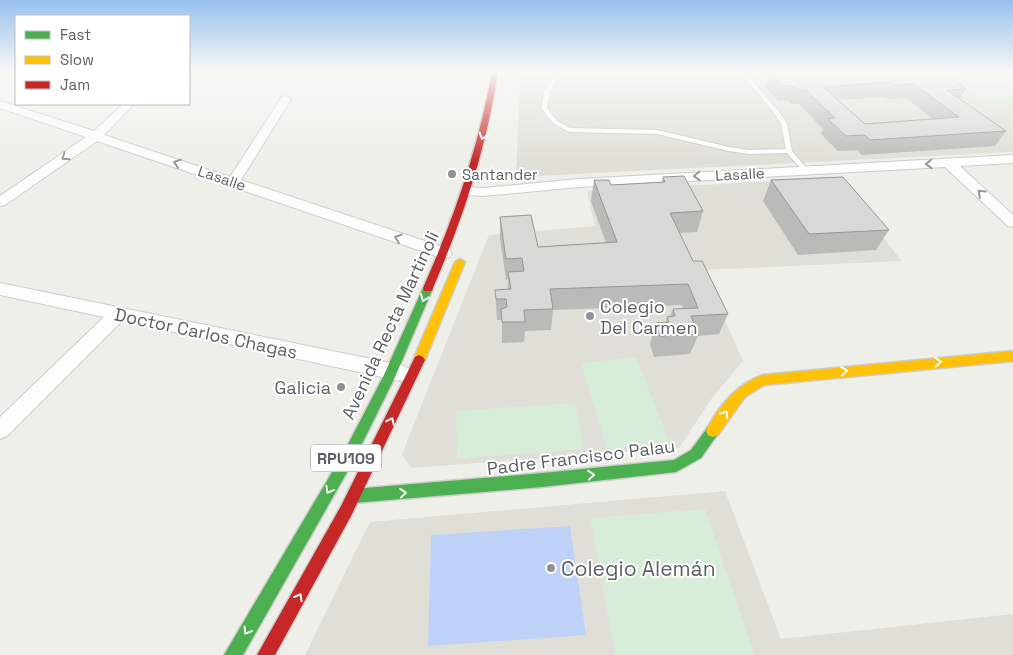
<svg xmlns="http://www.w3.org/2000/svg" width="1013" height="655" font-family="'Space Grotesk',sans-serif">
  <rect width="100%" height="100%" fill="#efefe9"/>
  <path fill="#dfdfd7" d="M520 71H1013V152L516 177Z
    M835 178 902 261 703 270 743 361 712 398 679 448 411 468 402 454 489 235 595 226 587 191Z
    M725 491 781 639 1013 614V655H305L370 522Z"/>
  <path fill="#d7ecd9" d="M938 71H1013V101L984 102Z
    M636 357 669 441 607 450 581 363Z
    M575 403 584 449 457 459 456 411Z
    M705 509 754 655H615L590 518Z"/>
  <path fill="#bed2f8" d="M570 526 586 635 428 646 431 535Z"/>
  <g fill="none" stroke-linecap="round" stroke-linejoin="round">
    <defs>
      <path id="lane" d="M568 71H576L558 78 550 91 547 108 557 121 570 128 657 130 729 147 749 150 786 149 781 124 775 114 739 71H744L780 113 787 124 792 151 808 170 807 171H803L787 153 749 154 729 151 657 134 569 132 553 123 541 108 544 91 554 76Z"/>
      <path id="street" d="M286 96 291 99 241 180 449 249 452 253 449 257H439L97 141 5 205 0 206V196L86 137 0 108V101L94 131 123 104H134L104 135 230 177 282 97Z
        M1013 155V163L960 166 1013 215V227L1008 226 945 167 579 187 483 196 468 195 461 191 468 187 483 188 579 179Z
        M0 283 401 365 408 368 410 373 408 378 401 381 122 321 7 436 0 439V417L104 317 0 295Z"/>
      <path id="fast" d="M428 284 433 288 395 377 354 460 243 655H224L344 452 383 377 423 288Z
        M713 425 718 427 720 431 701 458 676 472 542 487 354 503 349 501 347 496 349 491 354 489 542 473 674 460 691 450 708 427Z"/>
      <path id="slow" d="M460 259 465 262 425 360 423 363H415L413 360 455 262Z
        M1013 351V361L764 385 745 397 718 435 713 437 708 435 706 431C718 407 737 384 763 375Z"/>
      <path id="jam" d="M492 71H498C487 147 463 218 433 288L432 291H424L423 288C454 218 479 147 492 71Z
        M419 355 423 357 425 360 351 516 275 655H257L341 506 415 357Z"/>
    </defs>
    <use href="#lane" stroke="#cccdcb" stroke-width="2"/>
    <use href="#street" stroke="#cccdcb" stroke-width="2"/>
    <use href="#fast" stroke="#cccdcc" stroke-width="3"/>
    <use href="#slow" stroke="#cccdcc" stroke-width="3"/>
    <use href="#jam" stroke="#cccdcc" stroke-width="3"/>
    <use href="#lane" fill="#fdfdfc" fill-rule="evenodd"/>
    <use href="#street" fill="#fdfdfc" fill-rule="evenodd"/>
    <use href="#fast" fill="#4caf50" fill-rule="evenodd"/>
    <use href="#slow" fill="#ffc107" fill-rule="evenodd"/>
    <use href="#jam" fill="#c62828" fill-rule="evenodd"/>
  </g>
  <path fill="#babab6" fill-rule="evenodd" d="M764 71H941L966 89 960 99 1006 131 995 146 862 155 857 150 838 151 821 134 823 129 799 104H791L787 100 778 101 765 87 769 77ZM885 97 888 99 906 98 933 119 865 124 838 100Z
    M663 177 703 211 697 232 679 233 693 261 728 314 719 334 698 336 690 354 654 357 650 344 656 323 666 322 667 317 670 316 673 309 683 308 682 305 553 310 551 330 525 331 524 342 502 343V320H497L495 290 508 289V279L506 280 500 238V217L538 247 606 243 591 201 594 180 611 185 662 182Z
    M771 180 889 230 876 250 798 255 763 201Z"/>
  <path fill="#d8d8d4" stroke="#979794" fill-rule="evenodd" d="M778 71H941L966 89 947 90 1006 131 870 140 865 135 846 136 828 119 835 118 805 89 797 90 793 86H784L770 72H779ZM892 82 895 85 914 84 959 117 865 124 823 87Z
    M684 176 703 211 670 213 693 261H702L728 314 691 316 698 334 660 336 656 323 669 322 667 317 675 316 673 309 698 308 688 284 550 289 553 309 524 310 525 322H502L501 309 507 307 506 299H496L495 290 511 289 508 272 524 271 522 258 506 259 500 217 531 215 538 247 617 242 594 180H609L611 185 665 182 663 177Z
    M843 177 889 230 809 234 771 180Z"/>
  <defs><path id="oneway-chevron" d="M-2-3.5L2.5 0L-2 3.5" fill="none" stroke-width="1.6" stroke-linecap="round" stroke-linejoin="round" transform="scale(1.25)"/></defs>
  <g stroke="#f6fbf6">
    <use href="#oneway-chevron" transform="translate(483 136) rotate(105)"/>
    <use href="#oneway-chevron" transform="translate(424 298) rotate(114)"/>
    <use href="#oneway-chevron" transform="translate(938 362) rotate(-4)"/>
    <use href="#oneway-chevron" transform="translate(844 371) rotate(-6)"/>
    <use href="#oneway-chevron" transform="translate(725 414) rotate(-56)"/>
    <use href="#oneway-chevron" transform="translate(391 421) rotate(-64)"/>
    <use href="#oneway-chevron" transform="translate(591 475) rotate(-6)"/>
    <use href="#oneway-chevron" transform="translate(329 490) rotate(119)"/>
    <use href="#oneway-chevron" transform="translate(403 493) rotate(-4)"/>
    <use href="#oneway-chevron" transform="translate(299 597) rotate(-61)"/>
    <use href="#oneway-chevron" transform="translate(247 631) rotate(121)"/>
  </g>
  <g stroke="#96979c">
    <use href="#oneway-chevron" transform="translate(65 157) rotate(146)"/>
    <use href="#oneway-chevron" transform="translate(177 163) rotate(-162)"/>
    <use href="#oneway-chevron" transform="translate(929 164) rotate(177)"/>
    <use href="#oneway-chevron" transform="translate(697 176) rotate(177)"/>
    <use href="#oneway-chevron" transform="translate(981 193) rotate(-137)"/>
    <use href="#oneway-chevron" transform="translate(398 238) rotate(-161)"/>
  </g>
  <linearGradient id="sky" x2="0" y2="1"><stop stop-color="#97c0ee"/><stop offset="0.44" stop-color="#f8f8f5"/><stop offset="1" stop-color="#f8f8f5" stop-opacity="0"/></linearGradient>
  <rect width="1013" height="163" fill="url(#sky)"/>
  <g fill="#919295" stroke="#fff" stroke-width="2">
    <circle cx="452" cy="174" r="5"/>
    <circle cx="590" cy="316" r="5"/>
    <circle cx="341" cy="387" r="5"/>
    <circle cx="551" cy="568" r="5"/>
  </g>
  <g text-anchor="middle" dominant-baseline="central" stroke-width="4" stroke-linejoin="round" paint-order="stroke">
    <g font-size="15" fill="#5e6068" stroke="#fff" text-anchor="start">
      <text x="462" y="174">Santander</text>
    </g>
    <g font-size="15" fill="#5e6068" stroke="#fff">
      <text transform="translate(740 174) rotate(-3)">Lasalle</text>
      <text transform="translate(222 178) rotate(19)">Lasalle</text>
    </g>
    <rect fill="#fff" stroke="#8e9095" stroke-width="1" x="311" y="444.5" width="70" height="27" rx="4"/>
    <g font-size="16" font-weight="bold" fill="#5e6068">
      <text x="346" y="458">RPU109</text>
    </g>
    <g font-size="18" fill="#5e6068" stroke="#fff" text-anchor="start">
      <text x="600" y="306">Colegio<tspan x="600" dy="21">Del Carmen</tspan></text>
      <text x="331" y="387" text-anchor="end">Galicia</text>
    </g>
    <g font-size="18" fill="#5e6068" stroke="#fff">
      <text transform="translate(390 325) rotate(-65)">Avenida Recta Martinoli</text>
      <text transform="translate(206 333) rotate(12)">Doctor Carlos Chagas</text>
      <text transform="translate(581 457) rotate(-7)">Padre Francisco Palau</text>
    </g>
    <g font-size="21" fill="#5e6068" stroke="#fff" text-anchor="start">
      <text x="561" y="568">Colegio Alemán</text>
    </g>
  </g>
  <rect x="15" y="15" width="175" height="90" fill="#ffffff" stroke="#bfbfc3"/>
  <rect x="25" y="31" width="25" height="8" fill="#4caf50" stroke="#bfbfc3"/>
  <text x="60" y="40" font-size="15" fill="#5e6068">Fast</text>
  <rect x="25" y="56" width="25" height="8" fill="#ffc107" stroke="#bfbfc3"/>
  <text x="60" y="65" font-size="15" fill="#5e6068">Slow</text>
  <rect x="25" y="81" width="25" height="8" fill="#c62828" stroke="#bfbfc3"/>
  <text x="60" y="90" font-size="15" fill="#5e6068">Jam</text>
</svg>
